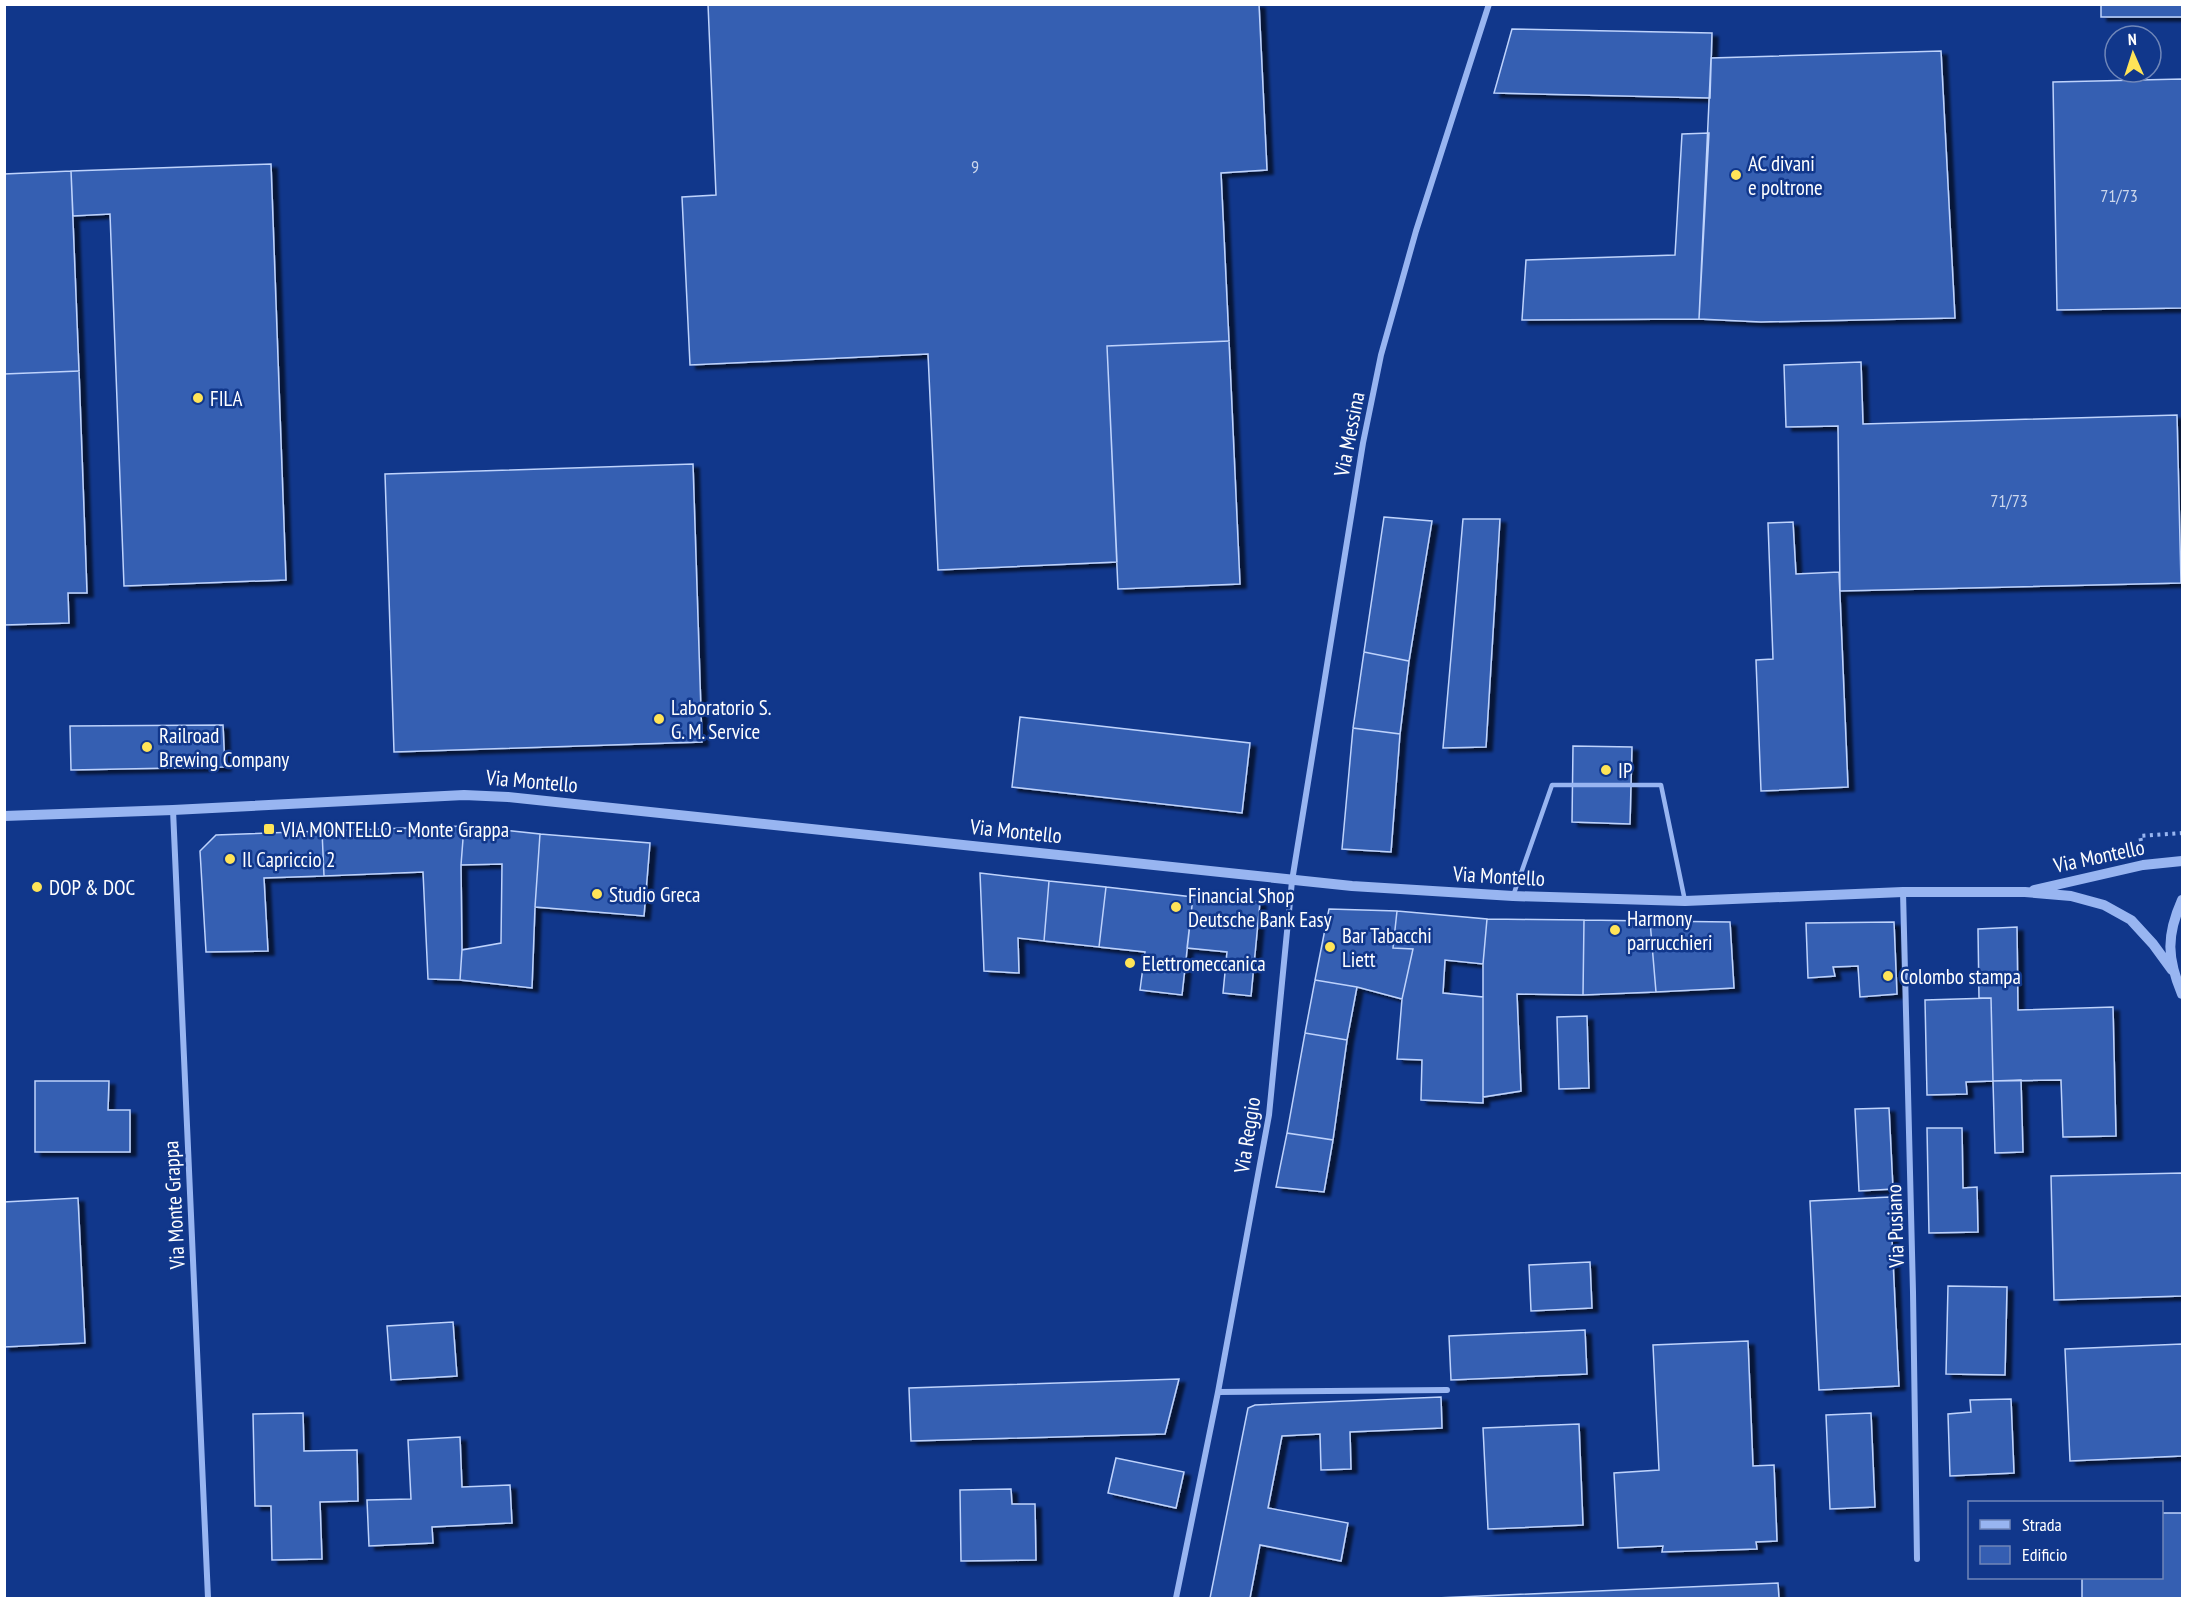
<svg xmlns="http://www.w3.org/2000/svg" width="2187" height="1603" font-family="'PT Sans Narrow',sans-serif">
  <defs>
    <filter id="shadow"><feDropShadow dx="6" dy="4" stdDeviation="1.5" flood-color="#0009"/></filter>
  </defs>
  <rect width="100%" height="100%" fill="#11378b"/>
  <path fill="#355eb2" stroke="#bed3fc" stroke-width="1.5" filter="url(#shadow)" d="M708 4H1259L1267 170 1221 173 1229 341 1107 346 1117 562 938 570 928 354 690 365 682 197 716 195Z
    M2101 4H2182V17H2101Z
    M1512 29 1712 33 1710 98 1494 93Z
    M1941 51 1955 318 1761 322 1699 319 1711 58Z
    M2182 79V308L2057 310 2053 82Z
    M1709 133 1699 319 1522 320 1526 260 1675 255 1682 134Z
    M271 164 286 580 124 586 110 214 73 216 71 171Z
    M71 171 79 371 4 374V174Z
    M1229 341 1240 584 1118 589 1107 346Z
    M1861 362 1863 424 2177 415 2181 583 1840 591 1838 426 1786 427 1784 365Z
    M79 371 87 593H68L69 623 4 625V374Z
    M693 464 702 742 394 752 385 474Z
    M1384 517 1432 521 1409 661 1364 652Z
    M1463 519H1500L1486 747 1443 748Z
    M1793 522 1796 574 1839 572 1848 787 1761 791 1756 660 1773 659 1768 523Z
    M1364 652 1409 661 1400 734 1353 728Z
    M1020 717 1250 743 1242 813 1012 787Z
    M223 725 225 767 71 770 70 726Z
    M1353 728 1400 734 1391 852 1342 849Z
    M1573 746 1632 747 1630 824 1572 822Z
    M464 826 461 865 462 950 460 980 428 979 423 872 324 876 322 831Z
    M464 826 540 834 535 907 532 988 460 980 462 950 501 943 502 864 461 865Z
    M322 831 324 876 264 878 268 951 206 952 200 851 216 835Z
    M540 834 650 843 644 916 535 907Z
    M980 873 1049 881 1044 941 1018 938 1019 973 984 971Z
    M1049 881 1106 887 1099 947 1044 941Z
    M1106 887 1193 897 1182 995 1140 990 1145 952 1099 947Z
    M1193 897 1260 902 1251 996 1223 993 1227 952 1187 948Z
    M1329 909 1397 911 1393 948 1413 949 1402 999 1357 987 1315 980Z
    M1397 911 1487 919 1483 964 1445 960 1443 993 1483 997V1103L1421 1100 1422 1060 1397 1059 1402 999 1413 949 1393 948Z
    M1487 919 1584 920 1583 995 1517 994 1521 1091 1483 1097V964Z
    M1584 920 1650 921 1656 992 1583 995Z
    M1650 921 1730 922 1734 988 1656 992Z
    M1894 922 1897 994 1860 997 1858 966 1833 967 1835 976 1808 978 1806 923Z
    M2017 927 2018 1010 2113 1007 2116 1136 2063 1137 2061 1080 1993 1081 1991 998H1979L1978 929Z
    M1315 980 1357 987 1347 1040 1305 1033Z
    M1991 998 1993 1081 1966 1082 1967 1094 1927 1095 1925 1000Z
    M1587 1016 1589 1088 1559 1089 1557 1017Z
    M1305 1033 1347 1040 1333 1140 1287 1133Z
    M2021 1080 2023 1152 1995 1153 1993 1081Z
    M35 1081H109L108 1110H130V1152H35Z
    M1889 1108 1893 1189 1859 1191 1855 1109Z
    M1927 1128H1962L1963 1188 1977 1187 1978 1232 1929 1233Z
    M1287 1133 1333 1140 1324 1192 1276 1187Z
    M2182 1173V1296L2054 1300 2051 1176Z
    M1890 1197 1899 1386 1819 1390 1810 1201Z
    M78 1198 85 1343 4 1347V1202Z
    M1590 1262 1592 1308 1531 1311 1529 1265Z
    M1948 1286 2007 1287 2005 1375 1946 1374Z
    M453 1322 457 1376 391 1380 387 1326Z
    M1585 1330 1587 1374 1451 1380 1449 1336Z
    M1748 1341 1753 1466 1774 1465 1777 1541 1756 1542 1757 1549 1662 1552 1663 1546 1618 1548 1614 1473 1659 1470 1653 1345Z
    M2182 1344V1456L2070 1461 2065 1349Z
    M1179 1379 1165 1434 911 1441 909 1388Z
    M1441 1397 1442 1428 1350 1432 1351 1469 1321 1470 1320 1434 1282 1436 1268 1508 1348 1523 1341 1561 1260 1545 1250 1598H1210L1248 1408 1255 1405Z
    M2011 1399 2014 1473 1950 1476 1948 1414 1971 1412 1970 1400Z
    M303 1413 304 1451 357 1450 358 1501 320 1502 322 1559 272 1560 271 1506H255L253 1414Z
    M1871 1413 1875 1507 1830 1509 1826 1415Z
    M1579 1424 1583 1525 1488 1529 1483 1428Z
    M460 1437 462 1487 510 1485 512 1523 432 1527 433 1543 369 1546 367 1500 411 1499 408 1440Z
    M1116 1458 1184 1472 1176 1508 1108 1493Z
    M1011 1489 1012 1504H1035L1036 1560 961 1561 960 1490Z
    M2162 1513H2182V1598H2082V1578H2162Z
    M1778 1583 1779 1598H1436Z"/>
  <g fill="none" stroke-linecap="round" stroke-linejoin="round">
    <path stroke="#98b5f1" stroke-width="4" stroke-dasharray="3 4.5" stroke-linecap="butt" d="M2141 841 2140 836 2182 833"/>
    <path stroke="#98b5f1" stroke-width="4.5" d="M1513 896 1552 785H1661L1685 901"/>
    <path stroke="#98b5f1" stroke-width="6" d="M173 810 208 1598
      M1903 892 1913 1292 1917 1559
      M1218 1392 1447 1390
      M1176 1598 1218 1392 1269 1115 1292 881 1363 443 1381 355 1416 231 1489 4"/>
    <path stroke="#98b5f1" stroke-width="10" d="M4 816 173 810 464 795 508 797 1352 886 1513 896 1685 901 1903 892H2025L2071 896 2104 905 2131 920 2153 944 2172 970
      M2034 890 2143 865 2182 861
      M2182 900C2166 936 2167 958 2182 994"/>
  </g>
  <g fill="#ffe458" stroke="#11378b" stroke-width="2">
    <circle cx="1736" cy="175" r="6"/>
    <circle cx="198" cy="398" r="6"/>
    <circle cx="659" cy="719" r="6"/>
    <circle cx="147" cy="747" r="6"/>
    <circle cx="1606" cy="770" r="6"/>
    <rect x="263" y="823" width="12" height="12" rx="3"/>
    <circle cx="230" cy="859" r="6"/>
    <circle cx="37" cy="887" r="6"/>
    <circle cx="597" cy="894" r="6"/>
    <circle cx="1176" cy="907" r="6"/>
    <circle cx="1615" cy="930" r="6"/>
    <circle cx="1330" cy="947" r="6"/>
    <circle cx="1130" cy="963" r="6"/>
    <circle cx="1888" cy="976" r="6"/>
  </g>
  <g text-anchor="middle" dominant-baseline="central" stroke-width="5" stroke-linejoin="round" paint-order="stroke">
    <g font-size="18" fill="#ccd7ec">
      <text x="975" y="166">9</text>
      <text x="2119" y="195">71/73</text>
      <text x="2009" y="500">71/73</text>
    </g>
    <g font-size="21" fill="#fff" stroke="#11378b" text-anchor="start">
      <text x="1748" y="163">AC divani<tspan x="1748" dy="24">e poltrone</tspan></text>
      <text x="210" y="398">FILA</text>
      <text x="671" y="707">Laboratorio S.<tspan x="671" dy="24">G. M. Service</tspan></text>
      <text x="159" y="735">Railroad<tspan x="159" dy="24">Brewing Company</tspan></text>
      <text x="1618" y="770">IP</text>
      <text x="281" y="829">VIA MONTELLO ‐ Monte Grappa</text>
      <text x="242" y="859">Il Capriccio 2</text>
      <text x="49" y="887">DOP &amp; DOC</text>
      <text x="609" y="894">Studio Greca</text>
      <text x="1188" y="895">Financial Shop<tspan x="1188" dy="24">Deutsche Bank Easy</tspan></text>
      <text x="1627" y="918">Harmony<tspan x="1627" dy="24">parrucchieri</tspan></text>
      <text x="1342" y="935">Bar Tabacchi<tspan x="1342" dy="24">Liett</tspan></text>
      <text x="1142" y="963">Elettromeccanica</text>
      <text x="1900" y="976">Colombo stampa</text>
    </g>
    <g font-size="21" fill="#fff" stroke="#11378b">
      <text transform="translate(1349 434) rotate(-79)">Via Messina</text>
      <text transform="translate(532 781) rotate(5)">Via Montello</text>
      <text transform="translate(1016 831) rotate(6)">Via Montello</text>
      <text transform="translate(2099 856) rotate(-12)">Via Montello</text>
      <text transform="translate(1499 876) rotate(3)">Via Montello</text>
      <text transform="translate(1247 1135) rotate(-81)">Via Reggio</text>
      <text transform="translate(174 1205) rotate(-93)">Via Monte Grappa</text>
      <text transform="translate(1895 1226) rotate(-92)">Via Pusiano</text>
    </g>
  </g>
  <rect width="2187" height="1603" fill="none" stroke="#ffffff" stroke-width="12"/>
  <rect x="1968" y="1501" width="195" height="78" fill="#11378b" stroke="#7087b9" stroke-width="1.5"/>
  <rect x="1980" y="1520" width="30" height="9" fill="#98b5f1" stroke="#7087b9" stroke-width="1.5"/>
  <text x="2022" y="1531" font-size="18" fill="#ffffff">Strada</text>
  <rect x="1980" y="1546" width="30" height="18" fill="#355eb2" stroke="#7087b9" stroke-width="1.5"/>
  <text x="2022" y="1561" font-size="18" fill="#ffffff">Edificio</text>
  <g transform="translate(2133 54) rotate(357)"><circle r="28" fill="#11378b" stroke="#7087b9" stroke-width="1.5"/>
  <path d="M0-4.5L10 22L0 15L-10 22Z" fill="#ffe458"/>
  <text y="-9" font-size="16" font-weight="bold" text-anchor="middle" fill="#ffffff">N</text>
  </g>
</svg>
